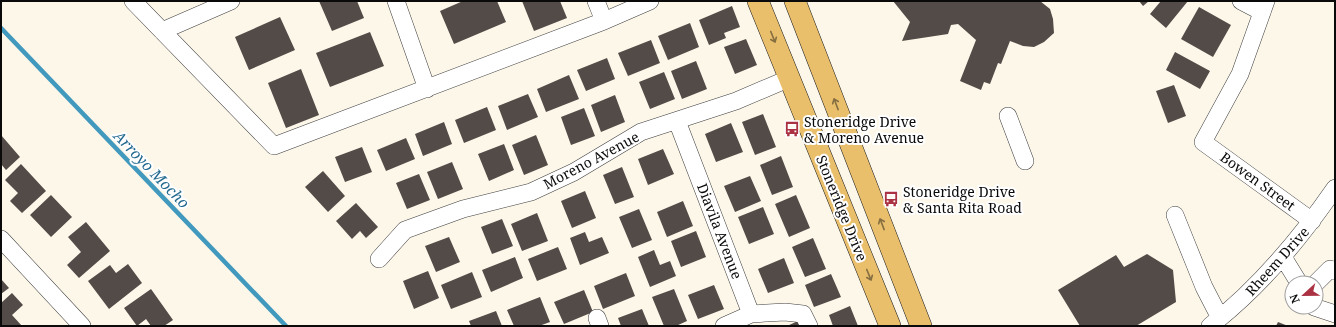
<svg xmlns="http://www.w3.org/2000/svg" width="1336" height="327" font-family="'Noto Serif',serif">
  <rect width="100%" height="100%" fill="#fdf7ea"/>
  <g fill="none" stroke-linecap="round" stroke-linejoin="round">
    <path stroke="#4299be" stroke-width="4.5" d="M1 28 286 326"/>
  </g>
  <path fill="#524b48" d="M319 1H357L364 18 332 31Z
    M463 1H497L506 22 454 44 440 11Z
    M522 1H560L567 18 534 31Z
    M893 1H1040L1050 9 1053 19 1054 33 1044 42 1034 47 1023 46 1010 41 1001 64 998 63 990 84 984 82 981 90 960 81 976 40 958 24 951 25 948 34 902 41 910 22Z
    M1139 1H1149L1143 6Z
    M1161 1H1188L1166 28 1150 14Z
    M732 6 740 27 724 33 726 38 709 45 699 20Z
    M1199 7 1231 25 1213 57 1181 39Z
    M280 17 295 50 249 70 235 37Z
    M690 23 699 47 668 60 658 36Z
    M370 32 384 66 330 87 316 53Z
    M746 39 757 65 735 74 724 47Z
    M651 40 660 63 628 76 618 53Z
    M1175 52 1210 71 1200 89 1166 70Z
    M607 58 615 79 586 91 577 70Z
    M696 61 707 89 682 99 671 71Z
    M301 69 319 115 286 128 268 83Z
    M664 72 675 99 650 109 639 82Z
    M569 75 579 99 546 112 537 89Z
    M1174 85 1186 116 1168 123 1156 91Z
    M528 94 538 117 507 130 498 106Z
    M615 95 625 122 601 132 591 105Z
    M487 107 496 130 464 143 455 120Z
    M584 108 595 136 571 145 561 117Z
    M763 114 776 147 755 155 742 122Z
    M444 122 452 144 423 156 415 134Z
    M731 123 743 152 716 162 705 134Z
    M1 135 20 157 6 170 1 164Z
    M536 135 548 165 524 175 512 145Z
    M406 138 415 159 386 171 377 150Z
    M504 144 514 170 489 181 478 154Z
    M362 147 372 172 345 182 335 157Z
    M663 149 674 174 648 185 638 159Z
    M781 156 793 187 772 195 760 165Z
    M452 162 463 189 438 199 427 172Z
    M21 164 46 191 22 213 10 201 18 193 5 180Z
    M622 167 634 197 615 204 603 175Z
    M323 171 345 196 328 212 305 187Z
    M419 174 430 200 407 209 396 183Z
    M750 176 761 201 735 212 724 186Z
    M585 191 596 218 572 228 561 201Z
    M51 195 72 217 51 237 30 215Z
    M796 195 810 228 789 237 775 204Z
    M683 201 693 226 667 237 657 212Z
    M356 203 378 227 366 238 360 231 352 239 336 221Z
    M763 207 774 234 749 244 738 217Z
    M639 209 652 240 632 248 619 217Z
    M537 213 548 241 522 251 511 224Z
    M502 219 513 246 492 254 481 227Z
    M86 222 110 251 79 278 67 265 81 252 68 237Z
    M696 231 706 257 681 267 671 241Z
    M585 232 589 242 602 237 609 253 580 265 570 238Z
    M449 237 460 262 436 272 425 246Z
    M813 238 826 269 805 277 792 247Z
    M558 247 567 269 537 281 528 259Z
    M654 250 660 265 670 261 676 276 650 287 638 257Z
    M1147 254 1173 270 1176 302 1136 326H1080L1058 290 1116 255 1124 267Z
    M515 257 523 278 491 292 482 270Z
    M784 258 794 283 768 293 758 269Z
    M128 264 142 283 109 309 88 281 110 265 116 273Z
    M428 271 439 298 414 309 403 281Z
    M472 272 482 297 451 309 441 285Z
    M626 273 635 296 603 309 594 286Z
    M831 274 841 297 814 307 805 285Z
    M1 279 9 288 1 294Z
    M714 285 724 309 698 319 688 295Z
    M151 289 173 320 164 326H151L146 319 137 326 124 308Z
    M674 289 687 321 676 326H664L652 297Z
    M584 290 593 312 564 324 554 302Z
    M12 293 23 305 12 315 22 326H1V303Z
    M540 297 550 322 539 326H514L507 310Z
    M850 306 858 326H833L829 315Z
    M642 309 649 326H621L618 318Z
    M496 311 502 326H471L469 321Z
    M798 321 800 326H787Z
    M1278 322 1288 326H1276Z"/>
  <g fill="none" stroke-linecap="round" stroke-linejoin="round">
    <defs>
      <path id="minor" d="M133 1 274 146 604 21 650 1
        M396 1 427 89
        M596 1 604 21
        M1241 1 1262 12
        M1266 1 1240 74 1203 142 1312 221
        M162 31 231 1
        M1008 116 1025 161
        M677 121 751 314 724 326
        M1175 215 1204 287 1220 318
        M1 239 82 326
        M1283 257 1299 283
        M379 259 405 230 463 209 531 192 574 172 641 132 736 101 790 78
        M1316 283 1330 269 1335 271
        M1314 307 1335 314
        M751 314 785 312 803 314 809 326
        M597 318 600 326
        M1210 326C1260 287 1299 240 1335 188"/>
      <path id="major" d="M758 1 890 326
        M795 1 921 326"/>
    </defs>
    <use href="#minor" stroke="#3d3d3d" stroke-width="18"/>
    <use href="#major" stroke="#1b1b1b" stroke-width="22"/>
    <use href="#minor" stroke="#fff" stroke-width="17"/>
    <use href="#major" stroke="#eabf6c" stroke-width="21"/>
  </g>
  <defs><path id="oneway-shaft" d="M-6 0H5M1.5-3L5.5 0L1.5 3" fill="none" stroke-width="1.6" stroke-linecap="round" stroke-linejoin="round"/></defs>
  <g stroke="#856e40">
    <use href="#oneway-shaft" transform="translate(773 37) rotate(68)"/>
    <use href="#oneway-shaft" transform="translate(836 104) rotate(-111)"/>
    <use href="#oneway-shaft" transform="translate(882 224) rotate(-111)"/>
    <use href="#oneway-shaft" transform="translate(869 275) rotate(68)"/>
  </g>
  <defs>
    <symbol id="bus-bare" viewBox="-9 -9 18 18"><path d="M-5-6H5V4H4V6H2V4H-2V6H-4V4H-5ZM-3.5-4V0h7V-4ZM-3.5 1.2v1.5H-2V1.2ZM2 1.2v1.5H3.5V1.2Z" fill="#ab3243" stroke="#fff" stroke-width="2.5" paint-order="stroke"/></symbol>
  </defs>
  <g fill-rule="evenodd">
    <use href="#bus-bare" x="781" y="118" width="22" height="22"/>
    <use href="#bus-bare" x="880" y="188" width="22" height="22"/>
  </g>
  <g text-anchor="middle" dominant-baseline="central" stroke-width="4" stroke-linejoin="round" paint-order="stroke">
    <g font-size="14" fill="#0a0a0a" stroke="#fff" text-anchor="start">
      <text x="804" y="121">Stoneridge Drive<tspan x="804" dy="16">&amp; Moreno Avenue</tspan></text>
      <text x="903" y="191">Stoneridge Drive<tspan x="903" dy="16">&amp; Santa Rita Road</tspan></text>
    </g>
    <g font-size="14" fill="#0a0a0a" stroke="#fff">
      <text transform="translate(591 160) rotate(-28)">Moreno Avenue</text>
      <text transform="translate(1258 181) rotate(36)">Bowen Street</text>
      <text transform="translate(842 208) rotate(68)">Stoneridge Drive</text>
      <text transform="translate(720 231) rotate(69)">Diavila Avenue</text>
      <text transform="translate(1277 261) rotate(-48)">Rheem Drive</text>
    </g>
    <g font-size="15" font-style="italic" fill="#22698e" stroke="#fff">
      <text transform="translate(152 169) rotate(46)">Arroyo Mocho</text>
    </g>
  </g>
  <rect width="1336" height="327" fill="none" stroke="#0a0a0a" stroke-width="4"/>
  <g transform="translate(1304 295) rotate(248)"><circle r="19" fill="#ffffff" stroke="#9d9d9d"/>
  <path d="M0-3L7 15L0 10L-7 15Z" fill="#ab3243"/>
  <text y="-6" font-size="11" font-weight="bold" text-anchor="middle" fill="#0a0a0a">N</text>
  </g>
</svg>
